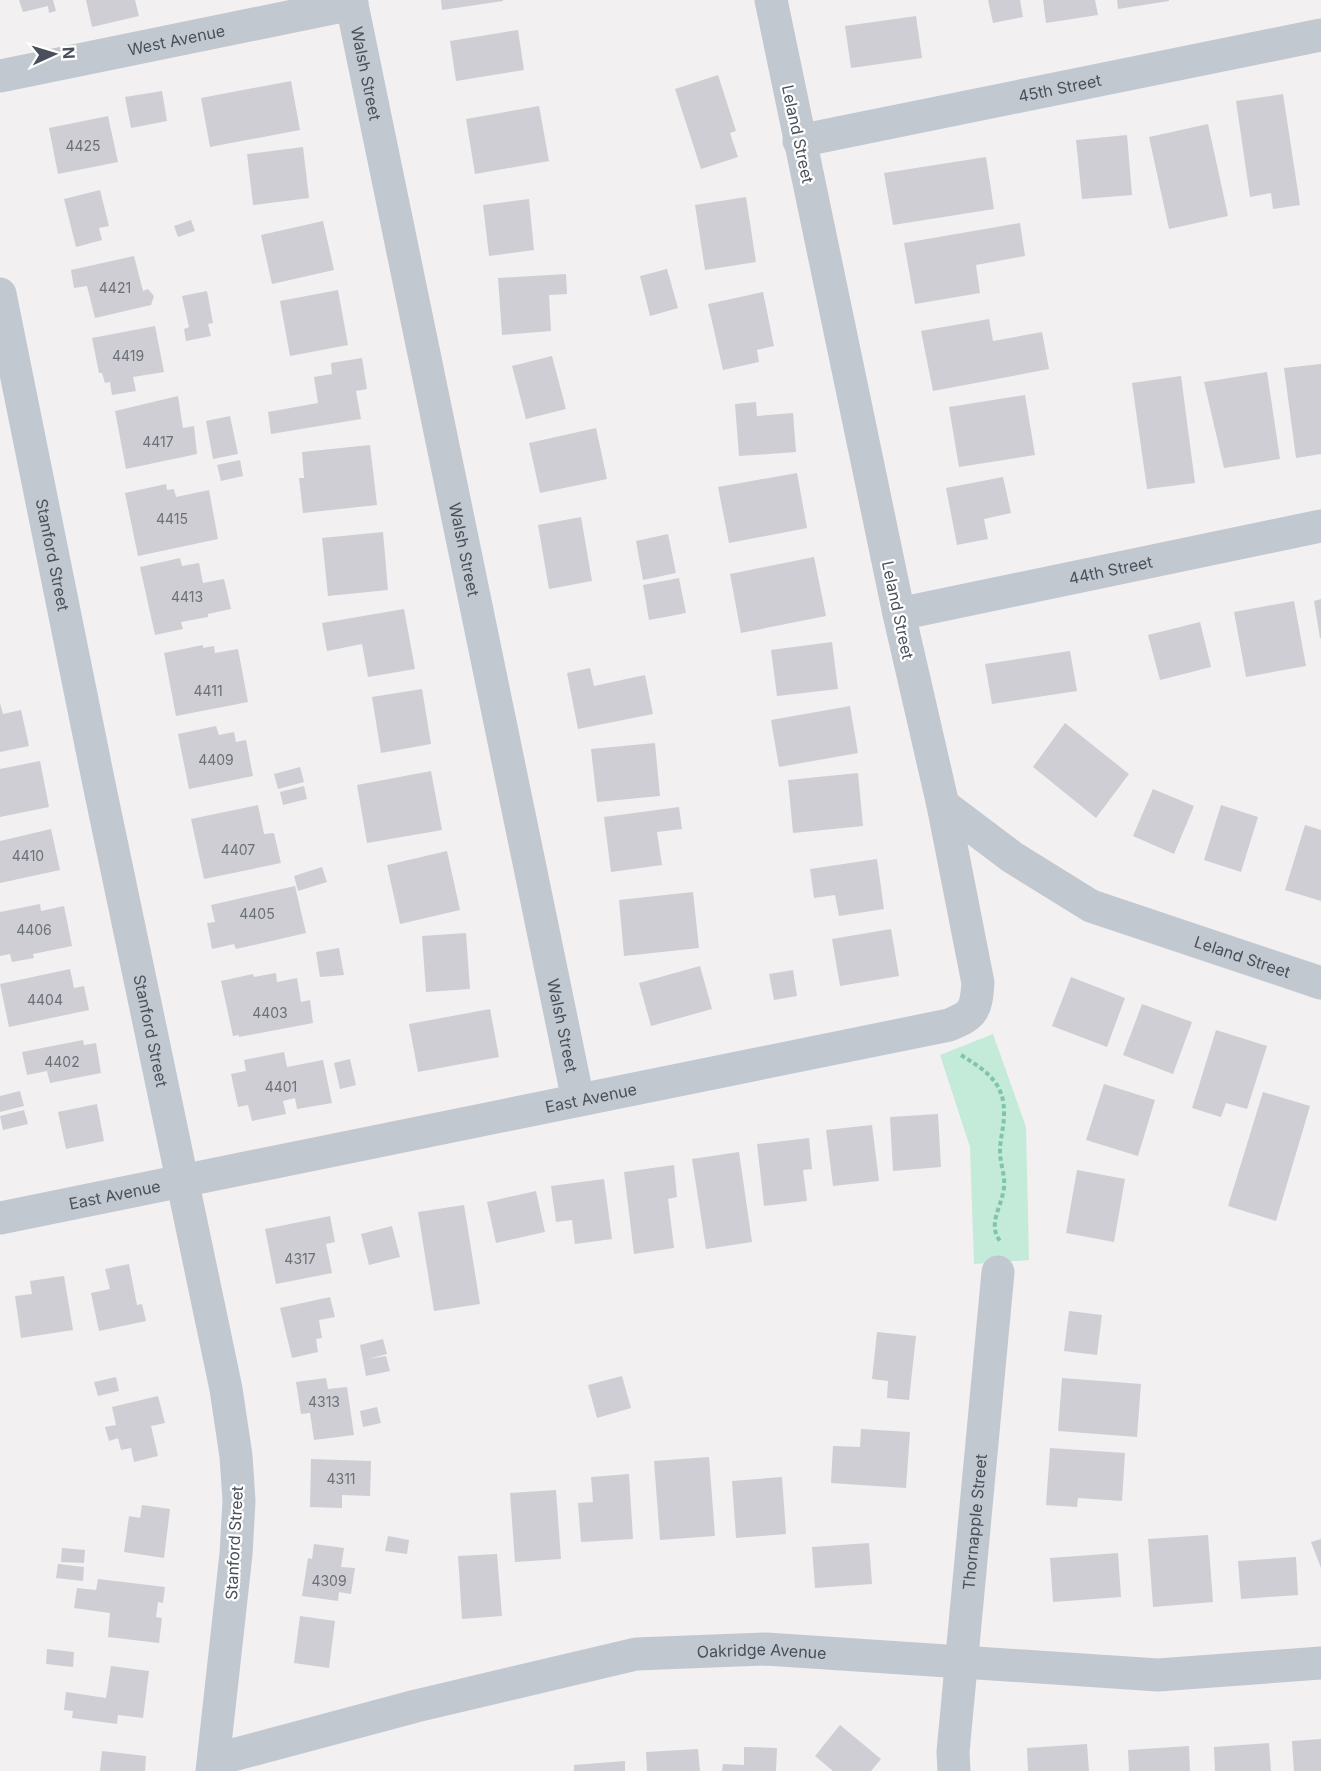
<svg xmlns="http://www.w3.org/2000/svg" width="1321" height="1771" font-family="Inter,sans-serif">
  <rect width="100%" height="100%" fill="#f2f0f0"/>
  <path fill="#c4ead9" d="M993 1034 1026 1127 1029 1260 974 1264 970 1147 940 1055Z"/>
  <path fill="#ceced4" d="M19 0H53L56 11 49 13 48 6 23 12Z
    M86 0H135L139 16 92 27Z
    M441 0H503V1L442 10Z
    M988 0H1020L1023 17 993 23Z
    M1043 0H1095L1098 15 1046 23Z
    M1117 0H1169V1L1118 9Z
    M916 16 922 58 851 68 845 26Z
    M518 30 524 70 456 81 450 41Z
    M718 75 736 131 730 133 738 157 701 169 675 89Z
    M291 81 300 130 210 147 201 98Z
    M162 91 167 121 131 128 125 97Z
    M1283 94 1300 205 1273 209 1271 193 1250 197 1236 101Z
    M539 106 549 161 475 174 466 119Z
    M108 116 118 162 58 174 49 128Z
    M1208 124 1228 216 1169 229 1149 137Z
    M1127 135 1132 195 1082 199 1076 140Z
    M303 147 309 198 253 205 247 154Z
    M986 157 994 209 893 225 884 173Z
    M100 190 109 226 99 228 102 240 76 247 64 199Z
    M746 197 756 262 705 270 695 205Z
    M529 199 534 250 489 256 483 205Z
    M191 220 195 231 178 237 174 226Z
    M323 221 334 270 272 284 261 235Z
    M1020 223 1025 256 976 265 980 293 915 304 904 243Z
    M134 256 143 291 148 289 154 296 151 305 95 318 87 286 74 288 71 270Z
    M667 269 678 308 650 316 640 276Z
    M566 274 567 294 549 295 551 331 502 335 498 278Z
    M338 290 348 345 290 356 280 301Z
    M207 291 213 323 208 324 211 336 186 341 184 329 189 327 182 296Z
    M763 292 774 346 757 350 759 362 723 370 708 304Z
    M989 319 993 341 1042 332 1049 369 933 391 921 331Z
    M155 326 164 372 133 377 136 391 112 395 110 382 105 383 102 373H99L92 338Z
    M552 356 566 409 526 419 512 366Z
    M362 358 367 389 356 391 361 419 271 434 268 412 318 403 314 377 332 374 331 363Z
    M1321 364V454L1296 458 1284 368Z
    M1267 372 1280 459 1224 468 1204 382Z
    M1181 376 1195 483 1147 489 1132 383Z
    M1025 395 1035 455 959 467 949 407Z
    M178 396 183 428 194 426 197 454 126 469 115 411Z
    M756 402 757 416 793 413 796 452 739 456 735 404Z
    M230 416 238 454 213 459 206 421Z
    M596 428 607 479 540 493 529 443Z
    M370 445 377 505 303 513 299 478H304L302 452Z
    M240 460 243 476 221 481 217 465Z
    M797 473 807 528 729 543 718 487Z
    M1003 477 1011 513 984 519 988 539 957 545 946 488Z
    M166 484 167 490 174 489 176 497 209 490 218 539 138 556 125 493Z
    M581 517 592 581 549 589 538 525Z
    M383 532 388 590 328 596 322 538Z
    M668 534 676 573 643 580 636 541Z
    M814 557 826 616 741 633 730 574Z
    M180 558 182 566 199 563 203 583 224 579 231 609 208 614V617L181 622 183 629 155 635 140 567Z
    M679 578 686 613 649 620 643 585Z
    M1321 599V638H1320L1314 601Z
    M1294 601 1306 666 1246 677 1234 612Z
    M404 609 415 669 368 677 362 644 327 651 322 623Z
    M1200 622 1211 667 1160 680 1148 635Z
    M832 642 838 689 777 696 771 650Z
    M203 645V648L214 646 215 653 238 649 248 702 176 716 164 653Z
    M1070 651 1077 691 992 704 985 664Z
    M590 668 594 686 645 675 653 714 578 729 567 673Z
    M422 689 431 744 381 753 372 697Z
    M0 703 3 714 21 710 29 746 0 752Z
    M850 706 858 753 779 767 771 720Z
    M1065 723 1129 774 1096 818 1033 767Z
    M216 726 219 735 234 732 236 742 246 740 253 776 189 789 178 734Z
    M655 743 660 796 597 802 591 749Z
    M40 761 49 807 0 817V769Z
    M300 767 304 782 278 789 274 774Z
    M431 771 442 830 367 843 357 785Z
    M858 773 863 826 793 833 788 780Z
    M304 786 307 799 283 805 280 792Z
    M1153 789 1194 806 1174 854 1133 836Z
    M258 805 264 834 274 833 281 863 204 879 191 819Z
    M1221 805 1258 817 1241 872 1204 860Z
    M679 807 682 829 657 832 662 865 611 872 604 817Z
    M1305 825 1321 830V901L1285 890Z
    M51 829 60 870 0 883V841Z
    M447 851 460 910 400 924 387 865Z
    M877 859 884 909 839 916 835 895 814 898 810 869Z
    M322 867 327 882 298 891 294 876Z
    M295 886 306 933 236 949 234 944 212 949 207 923 215 922 211 905Z
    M693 892 699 948 624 956 619 900Z
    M40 904 41 911 64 906 72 946 33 954 34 958 12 962 10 954 0 956V912Z
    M891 929 899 976 840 986 832 939Z
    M466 933 470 989 426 992 422 936Z
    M339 948 344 975 320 977 316 952Z
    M700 966 712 1009 651 1026 639 983Z
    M70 969 74 988 84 986 89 1010 9 1027 0 984Z
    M793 970 797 996 774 1000 769 974Z
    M276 973 277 982 297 978 301 1002 310 1000 313 1023 239 1037V1035L233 1036 221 981 253 974 254 977Z
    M1071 977 1125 998 1107 1047 1052 1026Z
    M1142 1004 1192 1022 1173 1074 1123 1055Z
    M490 1009 499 1057 418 1072 409 1024Z
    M1216 1030 1267 1046 1247 1109 1226 1103 1221 1117 1192 1108Z
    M83 1040 84 1045 96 1043 101 1073 50 1083 47 1071 27 1075 22 1052Z
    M284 1052 287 1067 323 1060 332 1103 297 1109 295 1098 283 1101 286 1114 252 1121 248 1105 238 1107 231 1074 246 1071 244 1060Z
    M350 1059 356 1085 340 1089 334 1063Z
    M1104 1084 1155 1100 1138 1156 1086 1140Z
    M20 1091 24 1106 0 1112V1096Z
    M1263 1092 1310 1106 1276 1221 1228 1206Z
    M97 1104 104 1141 66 1149 58 1112Z
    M24 1110 28 1124 3 1130 0 1116Z
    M938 1114 941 1167 893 1171 890 1117Z
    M872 1125 879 1181 833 1186 826 1130Z
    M809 1138 812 1169 803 1170 807 1201 764 1206 757 1144Z
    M739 1152 752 1242 706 1249 692 1159Z
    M674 1165 677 1197 668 1199 674 1248 634 1254 624 1172Z
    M1077 1170 1125 1179 1114 1242 1066 1233Z
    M604 1179 612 1239 575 1244 572 1220 556 1222 551 1186Z
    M536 1191 545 1232 496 1243 487 1202Z
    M464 1205 480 1304 434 1311 418 1212Z
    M330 1216 335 1242 326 1244 332 1273 276 1284 265 1229Z
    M392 1226 400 1257 369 1265 361 1234Z
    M129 1264 137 1305 142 1304 146 1321 99 1331 91 1293 110 1289 105 1269Z
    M64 1276 73 1330 21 1338 15 1296 32 1294 30 1281Z
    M330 1297 335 1317 319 1320 322 1338 316 1339 318 1352 292 1358 280 1308Z
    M1069 1311 1102 1315 1097 1355 1064 1351Z
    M877 1332 916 1336 909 1400 887 1398 888 1381 872 1379Z
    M383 1339 387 1354 368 1359 386 1356 390 1371 366 1376 360 1345Z
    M622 1376 631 1408 597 1418 588 1385Z
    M116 1377 119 1391 98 1396 94 1382Z
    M326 1378 328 1389 347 1387 354 1435 314 1440 310 1413 301 1414 296 1382Z
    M1062 1378 1141 1384 1137 1437 1058 1431Z
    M158 1396 165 1423 151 1426 158 1456 134 1462 131 1448 121 1450 118 1438 109 1441 105 1427 116 1425 112 1407Z
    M377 1407 381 1423 363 1427 360 1411Z
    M861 1429 910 1432 906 1488 831 1483 833 1446 860 1447Z
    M1050 1448 1125 1453 1122 1501 1078 1498 1077 1507 1046 1505Z
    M709 1457 715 1536 660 1540 654 1461Z
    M311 1459 371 1461 370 1496 342 1495V1508L310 1507Z
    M629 1474 633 1539 581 1542 578 1503 593 1502 591 1477Z
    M782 1477 786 1534 736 1538 732 1481Z
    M556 1490 561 1559 515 1562 510 1493Z
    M142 1505 170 1509 164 1558 124 1552 129 1516 140 1518Z
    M1208 1535 1213 1602 1153 1607 1148 1539Z
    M388 1536 409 1540 407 1554 385 1551Z
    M1321 1539V1568L1311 1542Z
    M869 1543 872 1584 815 1588 812 1547Z
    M314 1544 344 1548 341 1567 355 1568 351 1594 339 1592 338 1601 302 1596 308 1558 312 1559Z
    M62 1548 85 1550 84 1563 61 1562Z
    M1118 1553 1121 1597 1053 1602 1050 1558Z
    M497 1554 502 1616 462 1619 458 1556Z
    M1296 1557 1298 1595 1241 1599 1238 1561Z
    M58 1564 84 1567 83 1581 56 1578Z
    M98 1579 165 1587 163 1603 158 1602 156 1617 162 1618 159 1643 108 1637 110 1613 74 1608 77 1588 96 1590Z
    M300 1616 335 1621 329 1668 294 1663Z
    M47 1649 74 1652 73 1667 46 1664Z
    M111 1666 149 1671 143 1718 118 1715 117 1724 72 1718 73 1711 64 1710 66 1692 106 1698Z
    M840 1725 881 1759 871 1771H833L815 1756Z
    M1321 1739V1771H1294L1292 1741Z
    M1269 1743 1271 1771H1215L1214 1747Z
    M1087 1744 1089 1771H1028L1027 1748Z
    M1189 1746 1190 1771H1129L1128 1750Z
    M744 1747 777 1748 776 1771H722L723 1764 744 1765Z
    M698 1749 700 1771H647L646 1752Z
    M102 1751 146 1756 145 1771H100Z
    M625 1761V1771H574V1765Z"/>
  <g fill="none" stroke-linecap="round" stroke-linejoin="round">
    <path stroke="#80c4ae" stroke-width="4" stroke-dasharray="4.5 3" stroke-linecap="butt" d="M961 1055C986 1071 1005 1082 1004 1115 1004 1127 1000 1139 1000 1151 1000 1166 1007 1178 1003 1193 1000 1209 988 1225 1000 1241"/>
    <g stroke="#c2c8d0" stroke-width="33">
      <path id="s1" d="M351 0 578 1100"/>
      <path id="s2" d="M0 76 352 4"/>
      <path id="s3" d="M799 141 1321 35"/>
      <path id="s4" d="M0 294 99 784 226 1389 236 1456 239 1501 236 1554 212 1771"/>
      <path id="s5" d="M899 614 1321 526"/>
      <path id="s6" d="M943 805 1012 857 1091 906 1321 983"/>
      <path id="s7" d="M0 1218 949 1025C974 1015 976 1010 978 983L943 805 899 614 771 0"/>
      <path id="s8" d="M214 1760 416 1706 636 1654 766 1649 1158 1675 1321 1663"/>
      <path id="s9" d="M954 1771 953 1752 998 1272"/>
    </g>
  </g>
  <g text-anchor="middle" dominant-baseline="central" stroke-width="4.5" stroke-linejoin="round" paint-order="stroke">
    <g font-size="14" fill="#6b7079">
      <text x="83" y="145">4425</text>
      <text x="115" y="287">4421</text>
      <text x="128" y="355">4419</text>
      <text x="158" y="441">4417</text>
      <text x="172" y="518">4415</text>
      <text x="187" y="596">4413</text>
      <text x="208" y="690">4411</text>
      <text x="216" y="759">4409</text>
      <text x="238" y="849">4407</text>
      <text x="28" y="855">4410</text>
      <text x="257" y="913">4405</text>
      <text x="34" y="929">4406</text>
      <text x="45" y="999">4404</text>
      <text x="270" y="1012">4403</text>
      <text x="62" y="1061">4402</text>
      <text x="281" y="1086">4401</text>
      <text x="300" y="1258">4317</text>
      <text x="324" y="1401">4313</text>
      <text x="341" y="1478">4311</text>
      <text x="329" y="1580">4309</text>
    </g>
    <g font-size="16" fill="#4a505b" stroke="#fff">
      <text stroke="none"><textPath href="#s2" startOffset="180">West Avenue</textPath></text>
      <text stroke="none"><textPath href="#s1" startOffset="75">Walsh Street</textPath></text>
      <text stroke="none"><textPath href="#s3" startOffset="266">45th Street</textPath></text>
      <text transform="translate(798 134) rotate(78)">Leland Street</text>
      <text stroke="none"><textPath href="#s1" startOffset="561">Walsh Street</textPath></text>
      <text stroke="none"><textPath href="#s4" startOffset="266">Stanford Street</textPath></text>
      <text stroke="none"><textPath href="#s5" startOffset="216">44th Street</textPath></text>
      <text transform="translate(898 610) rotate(78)">Leland Street</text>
      <text stroke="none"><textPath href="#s6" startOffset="339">Leland Street</textPath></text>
      <text stroke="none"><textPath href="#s1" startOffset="1047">Walsh Street</textPath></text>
      <text stroke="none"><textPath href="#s4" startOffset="752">Stanford Street</textPath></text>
      <text stroke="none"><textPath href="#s7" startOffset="603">East Avenue</textPath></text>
      <text stroke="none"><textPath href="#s7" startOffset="117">East Avenue</textPath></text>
      <text stroke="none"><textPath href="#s9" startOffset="250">Thornapple Street</textPath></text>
      <text transform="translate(234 1543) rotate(-87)">Stanford Street</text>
      <text stroke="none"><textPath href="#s8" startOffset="561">Oakridge Avenue</textPath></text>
    </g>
  </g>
  <g transform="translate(54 54) rotate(86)" stroke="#ffffff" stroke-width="4.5" paint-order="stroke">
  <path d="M0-4.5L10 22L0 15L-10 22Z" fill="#4a505b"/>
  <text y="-9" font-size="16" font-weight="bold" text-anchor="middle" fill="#4a505b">N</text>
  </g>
</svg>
